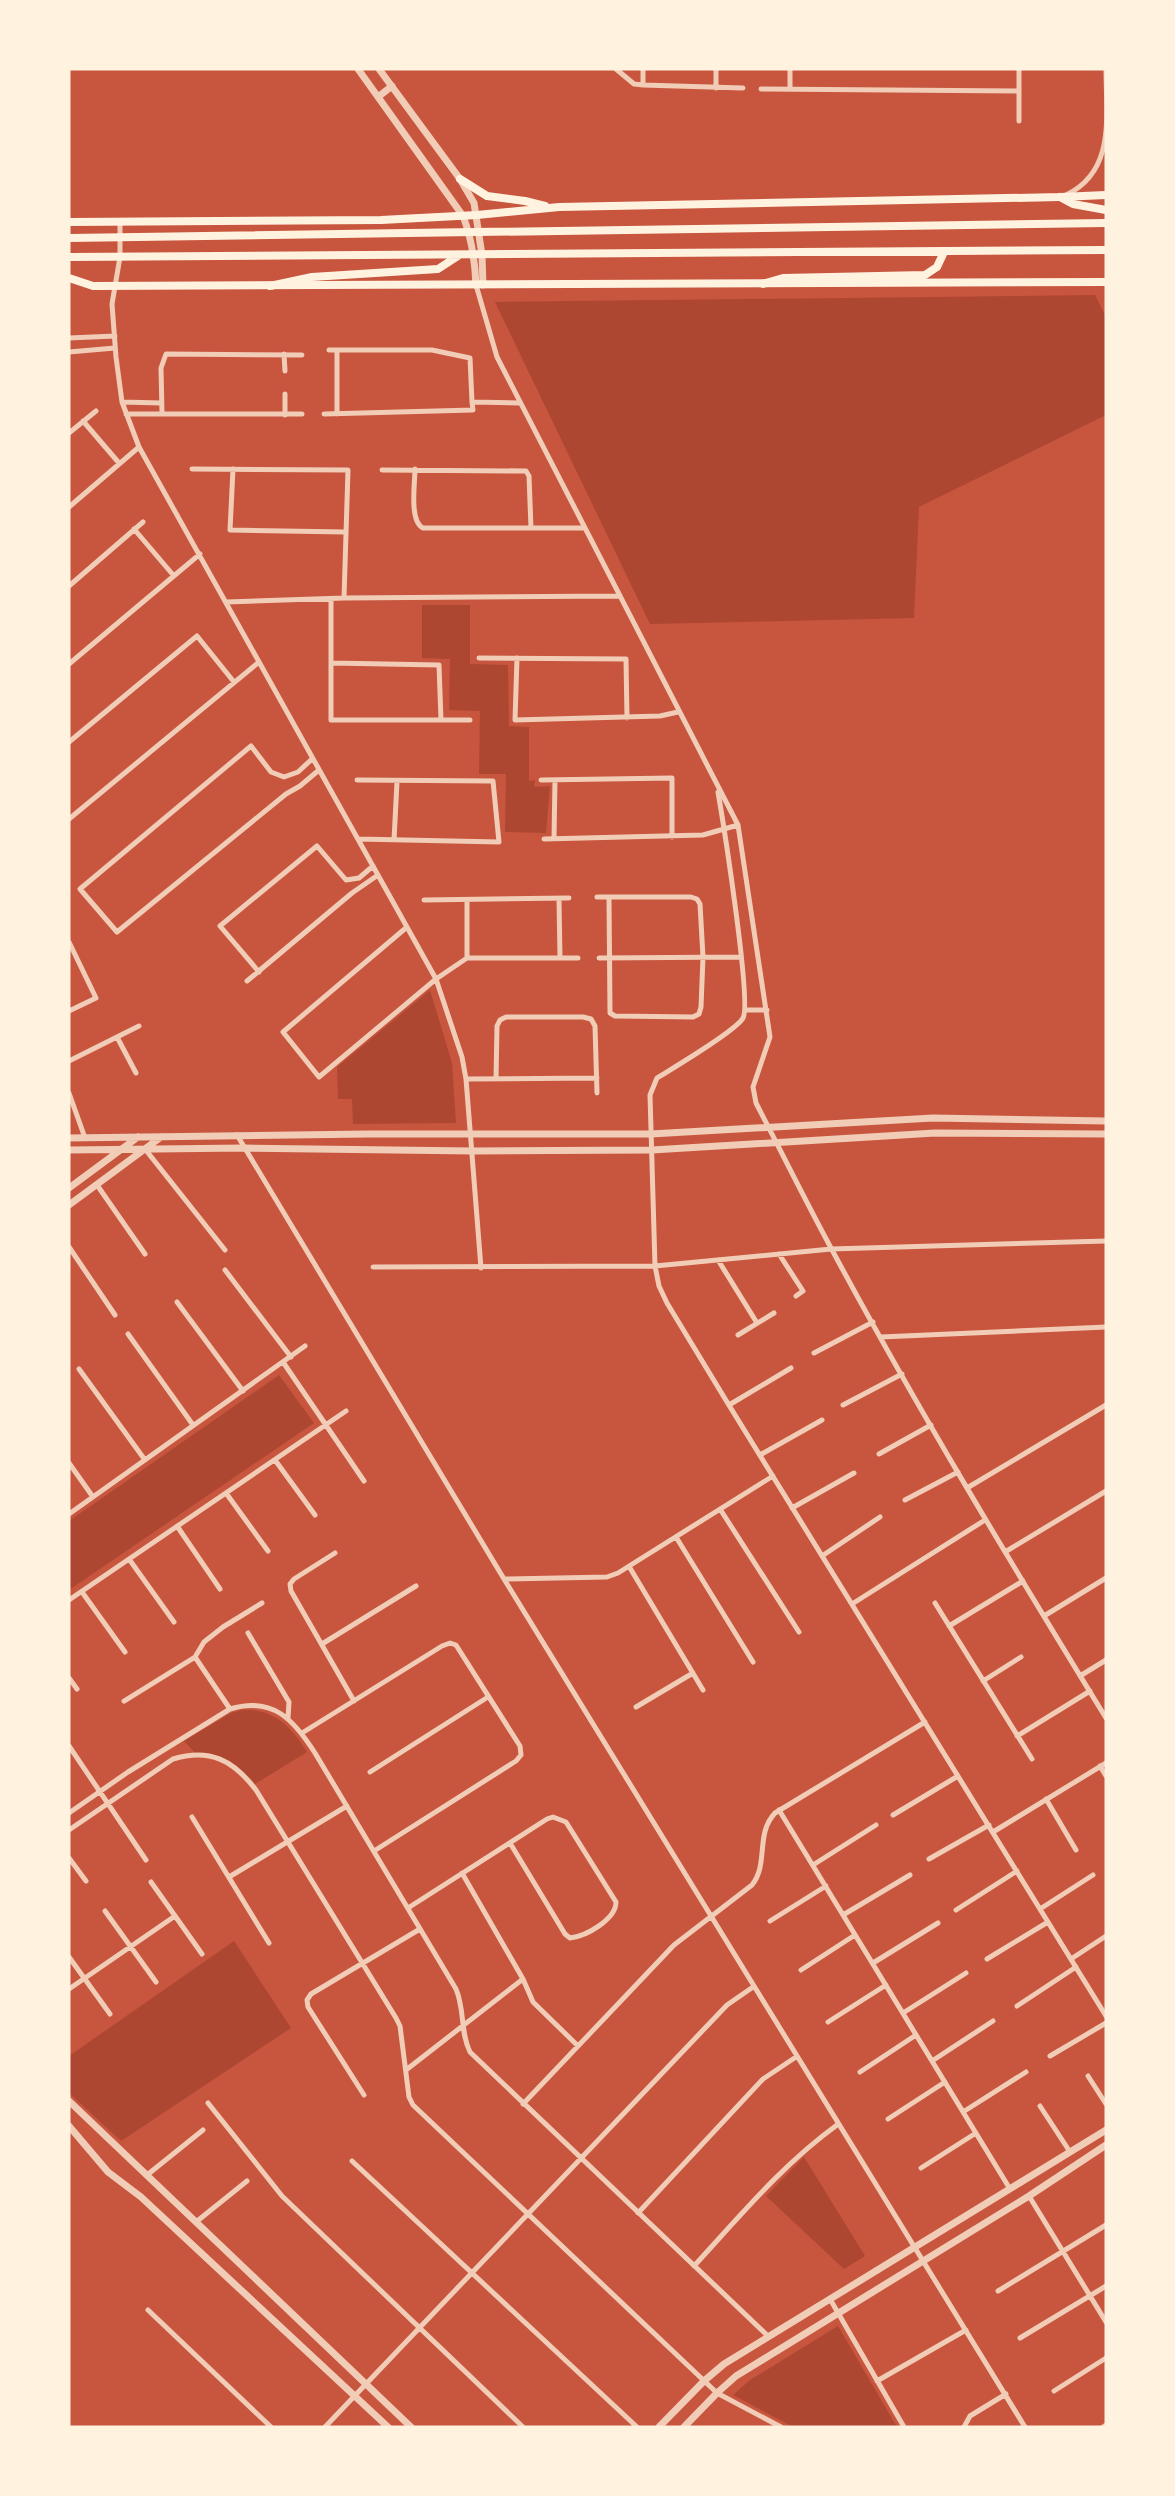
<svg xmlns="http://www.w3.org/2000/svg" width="1175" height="2496" font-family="Commissioner,sans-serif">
  <rect width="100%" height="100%" fill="#c8553d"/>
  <path fill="#ae4732" d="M1095 295 1106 317V415L919 507 914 618 650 624 495 302Z
    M422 605H470V664L508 665 509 726 529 727V781L535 780 534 787 550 786 546 833 505 832 506 774H479L480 711 449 710 450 659 422 658Z
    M430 990 452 1063 456 1123 353 1124 352 1099H338L337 1067Z
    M279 1375 314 1423 69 1590V1521Z
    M241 1710C273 1708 291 1726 307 1752L255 1784C238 1763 222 1753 195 1753L184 1741 231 1713Z
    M234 1941 291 2028 121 2141 69 2093V2056Z
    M804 2157 865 2256 844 2269 766 2196Z
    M838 2326 897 2427H793L733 2395 750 2380Z"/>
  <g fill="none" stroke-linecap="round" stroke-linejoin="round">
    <path stroke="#f1ccb7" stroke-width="5" d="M616 69 634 84 643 85 743 88
      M643 69V85
      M790 69V89
      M1019 69V121
      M716 88V69
      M761 89 1019 91
      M1066 195C1116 171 1106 116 1106 69
      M120 222V257L112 304 116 357 122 402 139 447 436 979 462 1057 466 1079 481 1268
      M476 285 497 357 738 825 770 1037 753 1087 756 1103C781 1151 805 1200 831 1248 917 1408 1011 1563 1106 1718
      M69 338 115 336
      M329 350H432L470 358 472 402
      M69 352 115 348
      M284 354 285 371
      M285 394V415
      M122 402 161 403
      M162 413 161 368 166 354 302 355
      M126 414H302
      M324 414 473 410 472 402 520 403
      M337 414V351
      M83 421 119 463
      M69 433 96 411
      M192 469 348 470 344 598
      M233 469 230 530 345 532
      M415 469C415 483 409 521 423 528H584
      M382 470 526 471 529 476 531 528
      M69 507 139 447
      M134 529 174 576
      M69 586 143 522
      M331 599V720H470
      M226 602 344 598 619 596
      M479 658 626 659 627 718
      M517 658 515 720 660 716 678 712
      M331 663 439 665 441 720
      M69 664 200 554
      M69 742 197 636 234 682
      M312 759 298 772 284 777 271 772 251 746 80 889 117 932 286 794 300 786 319 770
      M357 780 493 781 499 842 358 839
      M541 780 672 778V837
      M718 792C723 821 752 1003 743 1018 736 1031 673 1068 657 1078L650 1095 655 1266 659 1286 667 1303 727 1402 1106 2016
      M69 819 259 662
      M544 839 703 835 738 825
      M554 839 555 780
      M394 840 397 782
      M597 897H691L697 899 700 904 703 957 701 1007 699 1014 693 1017 615 1016 610 1013 609 898
      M559 899 560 958
      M424 900 569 898
      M467 900V958
      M407 927 283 1032 319 1077 436 979 467 958H578
      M69 942 96 998 69 1011
      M599 958 741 957
      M259 972 220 926 317 846 346 880 359 878 373 866
      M247 981 352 893 378 875
      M745 1010H767
      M117 1037 136 1073
      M69 1061 139 1026
      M466 1079 597 1078
      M496 1079 497 1026 500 1020 506 1017H583L591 1019 595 1026 597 1093
      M69 1093 85 1138
      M237 1135 504 1579 1025 2427
      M145 1149 225 1250
      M97 1185 145 1254
      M69 1247 115 1315
      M779 1254 803 1291 796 1296
      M718 1260 757 1323
      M373 1267 655 1266 831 1249 1106 1241
      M225 1270 291 1357
      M177 1302 243 1391
      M128 1334 193 1425
      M738 1335 774 1313
      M881 1337 1106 1327
      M814 1353 873 1322
      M283 1362 364 1481
      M79 1369 145 1460
      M729 1405 791 1368
      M843 1405 902 1374
      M879 1454 931 1425
      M760 1455 822 1420
      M275 1460 315 1515
      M69 1463 93 1497
      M967 1488 1106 1405
      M226 1493 268 1551
      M905 1500 958 1472
      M792 1508 854 1473
      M720 1509 799 1632
      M69 1514 305 1346
      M177 1526 220 1589
      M676 1537 753 1662
      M1005 1552 1106 1491
      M335 1553 294 1579 290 1584 291 1591 354 1701
      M822 1556 880 1517
      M129 1559 174 1622
      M630 1568 703 1690
      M504 1579 607 1577 618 1573 773 1476
      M82 1592 125 1652
      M69 1600 346 1411
      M935 1603 1032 1759
      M852 1604 985 1520
      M1044 1616 1106 1578
      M949 1626 1023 1581
      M248 1633 289 1702 288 1718
      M322 1644 416 1586
      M195 1657 230 1709
      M1080 1676 1106 1660
      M69 1678 77 1689
      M983 1681 1021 1657
      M124 1701 195 1657 204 1642 223 1627 262 1603
      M636 1707 693 1673
      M302 1733 442 1646 450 1643 456 1645 520 1746 521 1755 516 1761 374 1851
      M1017 1736 1090 1691
      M69 1746 146 1860
      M1100 1766 1106 1776
      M370 1772 488 1697
      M1046 1799 1076 1850
      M779 1810 1010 2189
      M69 1813 128 1772 230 1709C273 1696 294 1720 315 1753L456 1989C465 2010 460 2032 470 2052L768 2336
      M893 1815 958 1776
      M192 1817 269 1943
      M69 1830 173 1759C210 1748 233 1760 256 1790L396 2018 400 2026 409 2097 413 2105 717 2393 781 2427
      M993 1832 1106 1763
      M69 1858 86 1881
      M929 1859 989 1825
      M813 1865 876 1825
      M462 1873 523 1979 533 2002 578 2046
      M229 1877 347 1806
      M151 1882 202 1954
      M408 1908 547 1819 553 1817 566 1822 616 1902C616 1919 587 1936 570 1938L565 1934 510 1843
      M1040 1909 1093 1875
      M956 1910 1017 1871
      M105 1911 156 1982
      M843 1915 910 1875
      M770 1921 826 1886
      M69 1957 110 2014
      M987 1959 1048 1922
      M1071 1959 1106 1936
      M873 1963 938 1923
      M801 1970 855 1935
      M69 1989 175 1916
      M1017 2006 1076 1967
      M903 2013 966 1973
      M828 2022 886 1985
      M1050 2056 1106 2023
      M932 2061 993 2021
      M406 2070 523 1979
      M860 2072 916 2035
      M1088 2076 1106 2104
      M364 2095 308 2007 307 2000 311 1994 420 1929
      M208 2103 282 2196 523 2427
      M523 2104 674 1945 752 1885C769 1864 755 1834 775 1813L925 1722
      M1040 2106 1070 2152
      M963 2112 1026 2072
      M888 2119 945 2082
      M352 2161 637 2427
      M921 2168 976 2133
      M147 2175 203 2130
      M1029 2196 1106 2322
      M638 2213 763 2079 796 2057
      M196 2222 247 2181
      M694 2266C740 2216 783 2164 837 2125
      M998 2291 1106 2225
      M830 2299 904 2427
      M148 2310 271 2427
      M1020 2338 1106 2286
      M877 2381 966 2330
      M1054 2391 1106 2358
      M325 2427 727 2005 753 1987
      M964 2427 970 2416 1006 2394
      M1103 2427 1106 2425"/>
    <path stroke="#f1ccb7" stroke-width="7" d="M358 69 463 216C472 239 475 261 476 285
      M379 69 460 179 474 203 482 255 483 285
      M378 97 392 86
      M69 1138 368 1134H651L933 1118 1106 1121
      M69 1150 244 1148 473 1151 652 1150 935 1133 1106 1134
      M69 1188 138 1137
      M69 1205 161 1137
      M69 2101 411 2427
      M69 2126 108 2172 141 2197 388 2427
      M659 2427 704 2381 724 2364 1106 2130
      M684 2427 717 2393 736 2376 1029 2196 1106 2145"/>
    <path stroke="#fff3e0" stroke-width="8" d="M460 179 487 196 525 201 545 206
      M69 222 381 220 477 215 559 207 1060 197 1106 195
      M69 278 93 286 1106 282"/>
    <path stroke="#fff3e0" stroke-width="8" d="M1060 197 1073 204 1106 210
      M69 238 1106 223
      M69 257 1106 250
      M763 284 783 278 925 275 937 267 944 252
      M270 286 312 277 438 269 458 256"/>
  </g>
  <rect width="1175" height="2496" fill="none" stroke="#fff3e0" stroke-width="141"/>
</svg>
